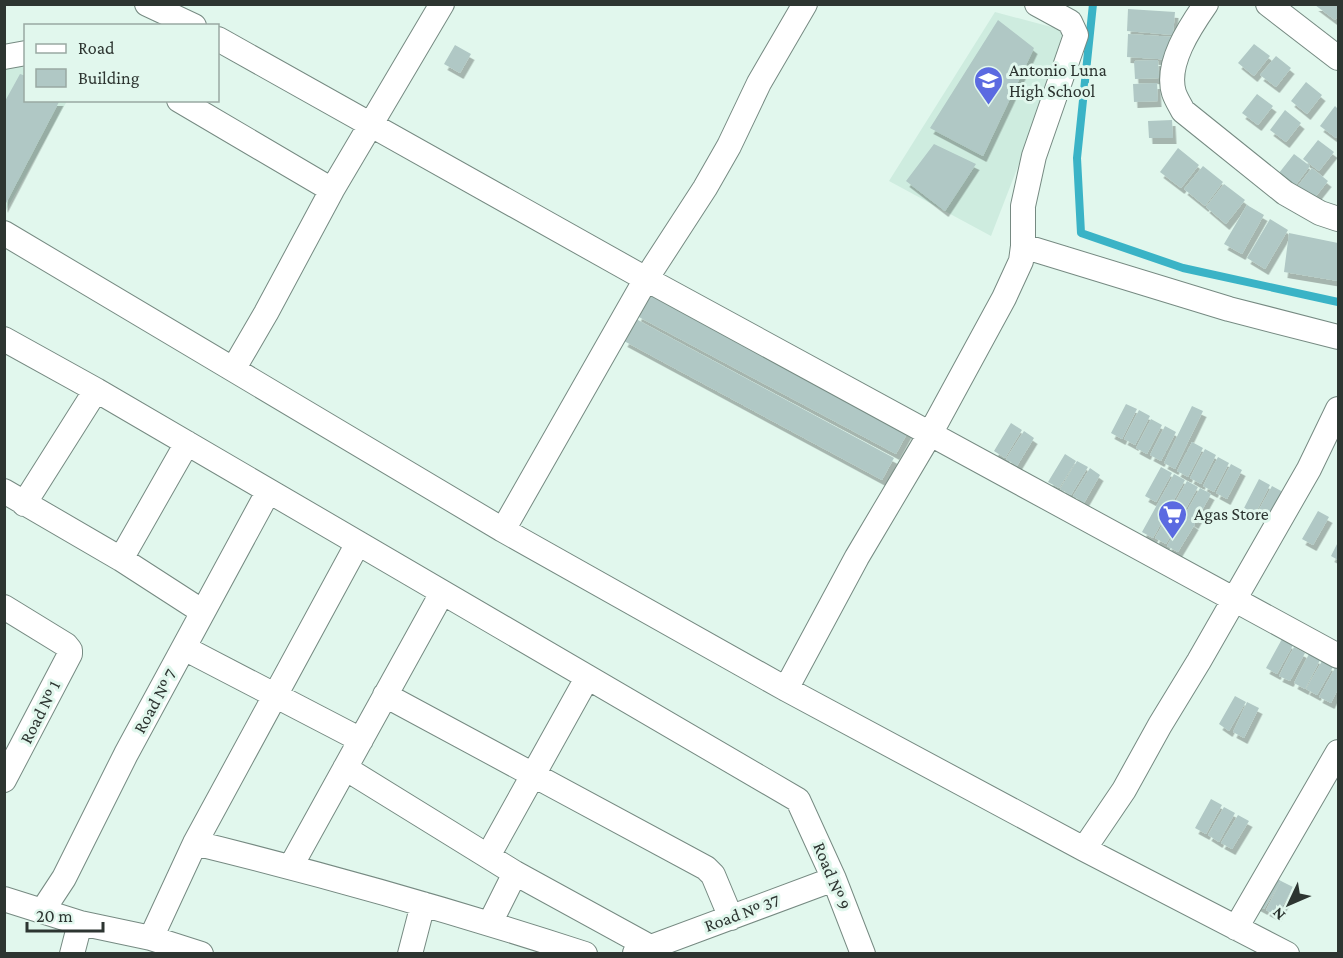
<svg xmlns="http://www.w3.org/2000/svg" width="1343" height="958" font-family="'Crimson Pro',serif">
  <defs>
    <filter id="shadow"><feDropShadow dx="3.5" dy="6" stdDeviation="0" flood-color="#0004"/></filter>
  </defs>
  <rect width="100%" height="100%" fill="#e1f7ed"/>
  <path fill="#ceecdf" d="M995 12 1070 32 991 236 889 181Z
    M18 65 25 68 26 100 67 101 5 212V67Z"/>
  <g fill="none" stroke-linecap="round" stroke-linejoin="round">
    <path stroke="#3ab3c6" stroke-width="8" d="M1093 4 1077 158 1081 233 1183 268 1338 302"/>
  </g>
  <path fill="#b0c8c5" filter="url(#shadow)" d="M1315 5H1338V16L1335 20Z
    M1128 9 1175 12 1173 35 1127 31Z
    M998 20 1034 48 983 156 930 128Z
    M1128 34 1175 37 1173 60 1127 57Z
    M1254 44 1270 56 1254 76 1238 63Z
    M455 45 471 54 460 73 444 64Z
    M1276 56 1291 68 1276 87 1260 75Z
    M1158 60 1159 78 1135 79 1134 61Z
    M20 74 26 76V100H60L4 207V103Z
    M1306 82 1322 95 1307 114 1291 101Z
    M1157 83 1158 101 1134 102 1133 84Z
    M1257 94 1273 106 1258 125 1242 113Z
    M1335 106 1338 109V134L1336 138 1320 126Z
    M1285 110 1301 123 1286 142 1270 130Z
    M1172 120 1173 138H1149L1148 121Z
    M1318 140 1334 152 1319 171 1303 159Z
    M934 144 976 164 945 211 906 181Z
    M1178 148 1199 165 1181 188 1160 172Z
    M1294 154 1310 166 1295 186 1279 173Z
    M1203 166 1223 182 1205 206 1184 189Z
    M1312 168 1328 181 1313 200 1297 187Z
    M1224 184 1245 200 1226 224 1206 207Z
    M1247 205 1264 215 1242 254 1224 244Z
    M1270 219 1288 230 1265 269 1247 258Z
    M1289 233 1338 243V281L1284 272Z
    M649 294 908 432 896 454 637 316Z
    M636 319 894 458 882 480 624 341Z
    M1126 404 1137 409 1122 439 1111 433Z
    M1192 406 1203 411 1175 469 1164 463Z
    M1139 410 1150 416 1135 445 1124 439Z
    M1151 419 1162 425 1147 454 1136 448Z
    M1011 423 1022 430 1005 458 994 451Z
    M1165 426 1176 432 1161 461 1150 455Z
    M1024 431 1034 438 1017 466 1006 459Z
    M1192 442 1203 448 1188 477 1177 471Z
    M1205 449 1216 455 1201 484 1190 478Z
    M1065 454 1076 461 1059 488 1048 482Z
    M1218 457 1229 463 1214 492 1203 486Z
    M1077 461 1088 467 1071 495 1060 489Z
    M1231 464 1242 470 1227 499 1216 493Z
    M1161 467 1172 473 1156 502 1145 496Z
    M1090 468 1100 475 1084 503 1073 496Z
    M1174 474 1185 480 1153 538 1142 532Z
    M1259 479 1270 485 1255 514 1244 508Z
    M1187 481 1198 487 1166 544 1155 538Z
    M1272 486 1283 492 1268 521 1256 515Z
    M1200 488 1211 494 1195 523 1187 518 1195 524 1178 552 1167 546Z
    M1318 511 1329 517 1313 545 1302 539Z
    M1338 542V560L1331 556Z
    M1282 639 1293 645 1277 674 1266 668Z
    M1294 647 1305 653 1290 681 1279 676Z
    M1309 654 1320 660 1305 689 1294 683Z
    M1322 661 1333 667 1317 695 1306 689Z
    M1335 668 1338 670V689L1331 703 1319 697Z
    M1235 696 1246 702 1229 731 1219 724Z
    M1247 702 1259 708 1244 738 1233 732Z
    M1211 799 1222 805 1206 834 1195 828Z
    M1224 807 1235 813 1219 842 1208 835Z
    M1238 815 1249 821 1232 849 1221 843Z
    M1270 874 1281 881 1264 909 1253 903Z
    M1281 881 1293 887 1277 916 1266 910Z"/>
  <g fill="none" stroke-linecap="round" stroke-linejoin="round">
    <defs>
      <path id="minor" d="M147 4 194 26
        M1037 4 1070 22 1076 35 1034 156 1023 206V246L1229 309 1338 337
        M1206 4C1190 27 1165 64 1174 93 1176 99 1180 105 1183 111L1285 193 1320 213 1338 219
        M1268 4 1338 58
        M218 39 646 279 1338 656
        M4 57 26 53
        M179 100 332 190
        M4 233 503 530 786 689 1084 849 1287 954
        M4 339 96 390 798 800 834 879 863 954
        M234 368 266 313 332 190 442 4
        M4 491 121 559 203 612
        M24 504 96 390
        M503 530 646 279 705 188 729 146 759 83 805 4
        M121 559 187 443
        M4 607 66 645 70 650V654L4 780
        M184 648 361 740
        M786 689 857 557 930 434 1004 298 1021 261 1023 246
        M385 695 706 868 713 875 731 918
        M345 768 515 873 650 947
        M195 843C326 875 456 912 585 954
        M1084 849 1124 790 1160 725 1199 661 1309 469 1338 409
        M488 856 587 678
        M291 866 442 593
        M4 899 80 923 151 938 201 954
        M43 910 64 878 126 754 268 492
        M490 923 515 873
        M1236 928 1338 752
        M151 938 195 843 358 543
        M635 953 834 879
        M72 954 80 923
        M410 954 423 904"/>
    </defs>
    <use href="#minor" stroke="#768a82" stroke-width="26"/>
    <use href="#minor" stroke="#fff" stroke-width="24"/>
  </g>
  <defs>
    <symbol id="school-pin" viewBox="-11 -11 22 30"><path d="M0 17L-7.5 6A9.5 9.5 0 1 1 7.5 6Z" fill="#5b6ae1" stroke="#e1f7ed"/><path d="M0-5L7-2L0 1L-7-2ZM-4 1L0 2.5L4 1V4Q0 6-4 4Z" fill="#fff"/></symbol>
    <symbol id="supermarket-pin" viewBox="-11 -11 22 30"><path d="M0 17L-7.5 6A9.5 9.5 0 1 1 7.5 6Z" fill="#5b6ae1" stroke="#e1f7ed"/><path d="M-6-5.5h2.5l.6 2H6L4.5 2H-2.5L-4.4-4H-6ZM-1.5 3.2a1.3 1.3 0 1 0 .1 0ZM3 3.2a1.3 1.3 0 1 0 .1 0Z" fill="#fff"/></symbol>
  </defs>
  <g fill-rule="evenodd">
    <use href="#school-pin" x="972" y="64" width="33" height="45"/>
    <use href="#supermarket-pin" x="1156" y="498" width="33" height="45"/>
  </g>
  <g text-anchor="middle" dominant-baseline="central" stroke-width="6" stroke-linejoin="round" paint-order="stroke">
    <g font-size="18" fill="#2d3531" stroke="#e1f7ed" text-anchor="start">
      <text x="1009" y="70">Antonio Luna<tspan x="1009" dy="21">High School</tspan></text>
      <text x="1194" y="514">Agas Store</text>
    </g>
    <g font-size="18" fill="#2d3531" stroke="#e1f7ed">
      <text transform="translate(155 701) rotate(-61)">Road № 7</text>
      <text transform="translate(40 712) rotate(-63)">Road № 1</text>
      <text transform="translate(832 876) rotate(68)">Road № 9</text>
      <text transform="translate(742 913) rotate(-20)">Road № 37</text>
    </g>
  </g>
  <rect width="1343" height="958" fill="none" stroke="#2d3531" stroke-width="12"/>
  <rect x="24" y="24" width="195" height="78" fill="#e1f7ed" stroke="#99a9a2" stroke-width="1.5"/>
  <rect x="36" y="44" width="30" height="9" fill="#ffffff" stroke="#99a9a2" stroke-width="1.5"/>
  <text x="78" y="54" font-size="18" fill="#2d3531">Road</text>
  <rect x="36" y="69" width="30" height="18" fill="#b0c8c5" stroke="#99a9a2" stroke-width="1.5"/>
  <text x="78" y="84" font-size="18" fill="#2d3531">Building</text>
  <g transform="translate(1289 904) rotate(226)" stroke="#e1f7ed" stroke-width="4.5" paint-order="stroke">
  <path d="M0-4.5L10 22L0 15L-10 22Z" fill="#2d3531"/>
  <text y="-9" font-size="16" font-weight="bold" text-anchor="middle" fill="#2d3531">N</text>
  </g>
  <path d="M27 922v9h76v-9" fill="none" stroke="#2d3531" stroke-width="3"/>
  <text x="36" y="922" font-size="18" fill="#2d3531" stroke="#e1f7ed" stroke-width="4.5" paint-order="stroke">20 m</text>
</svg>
